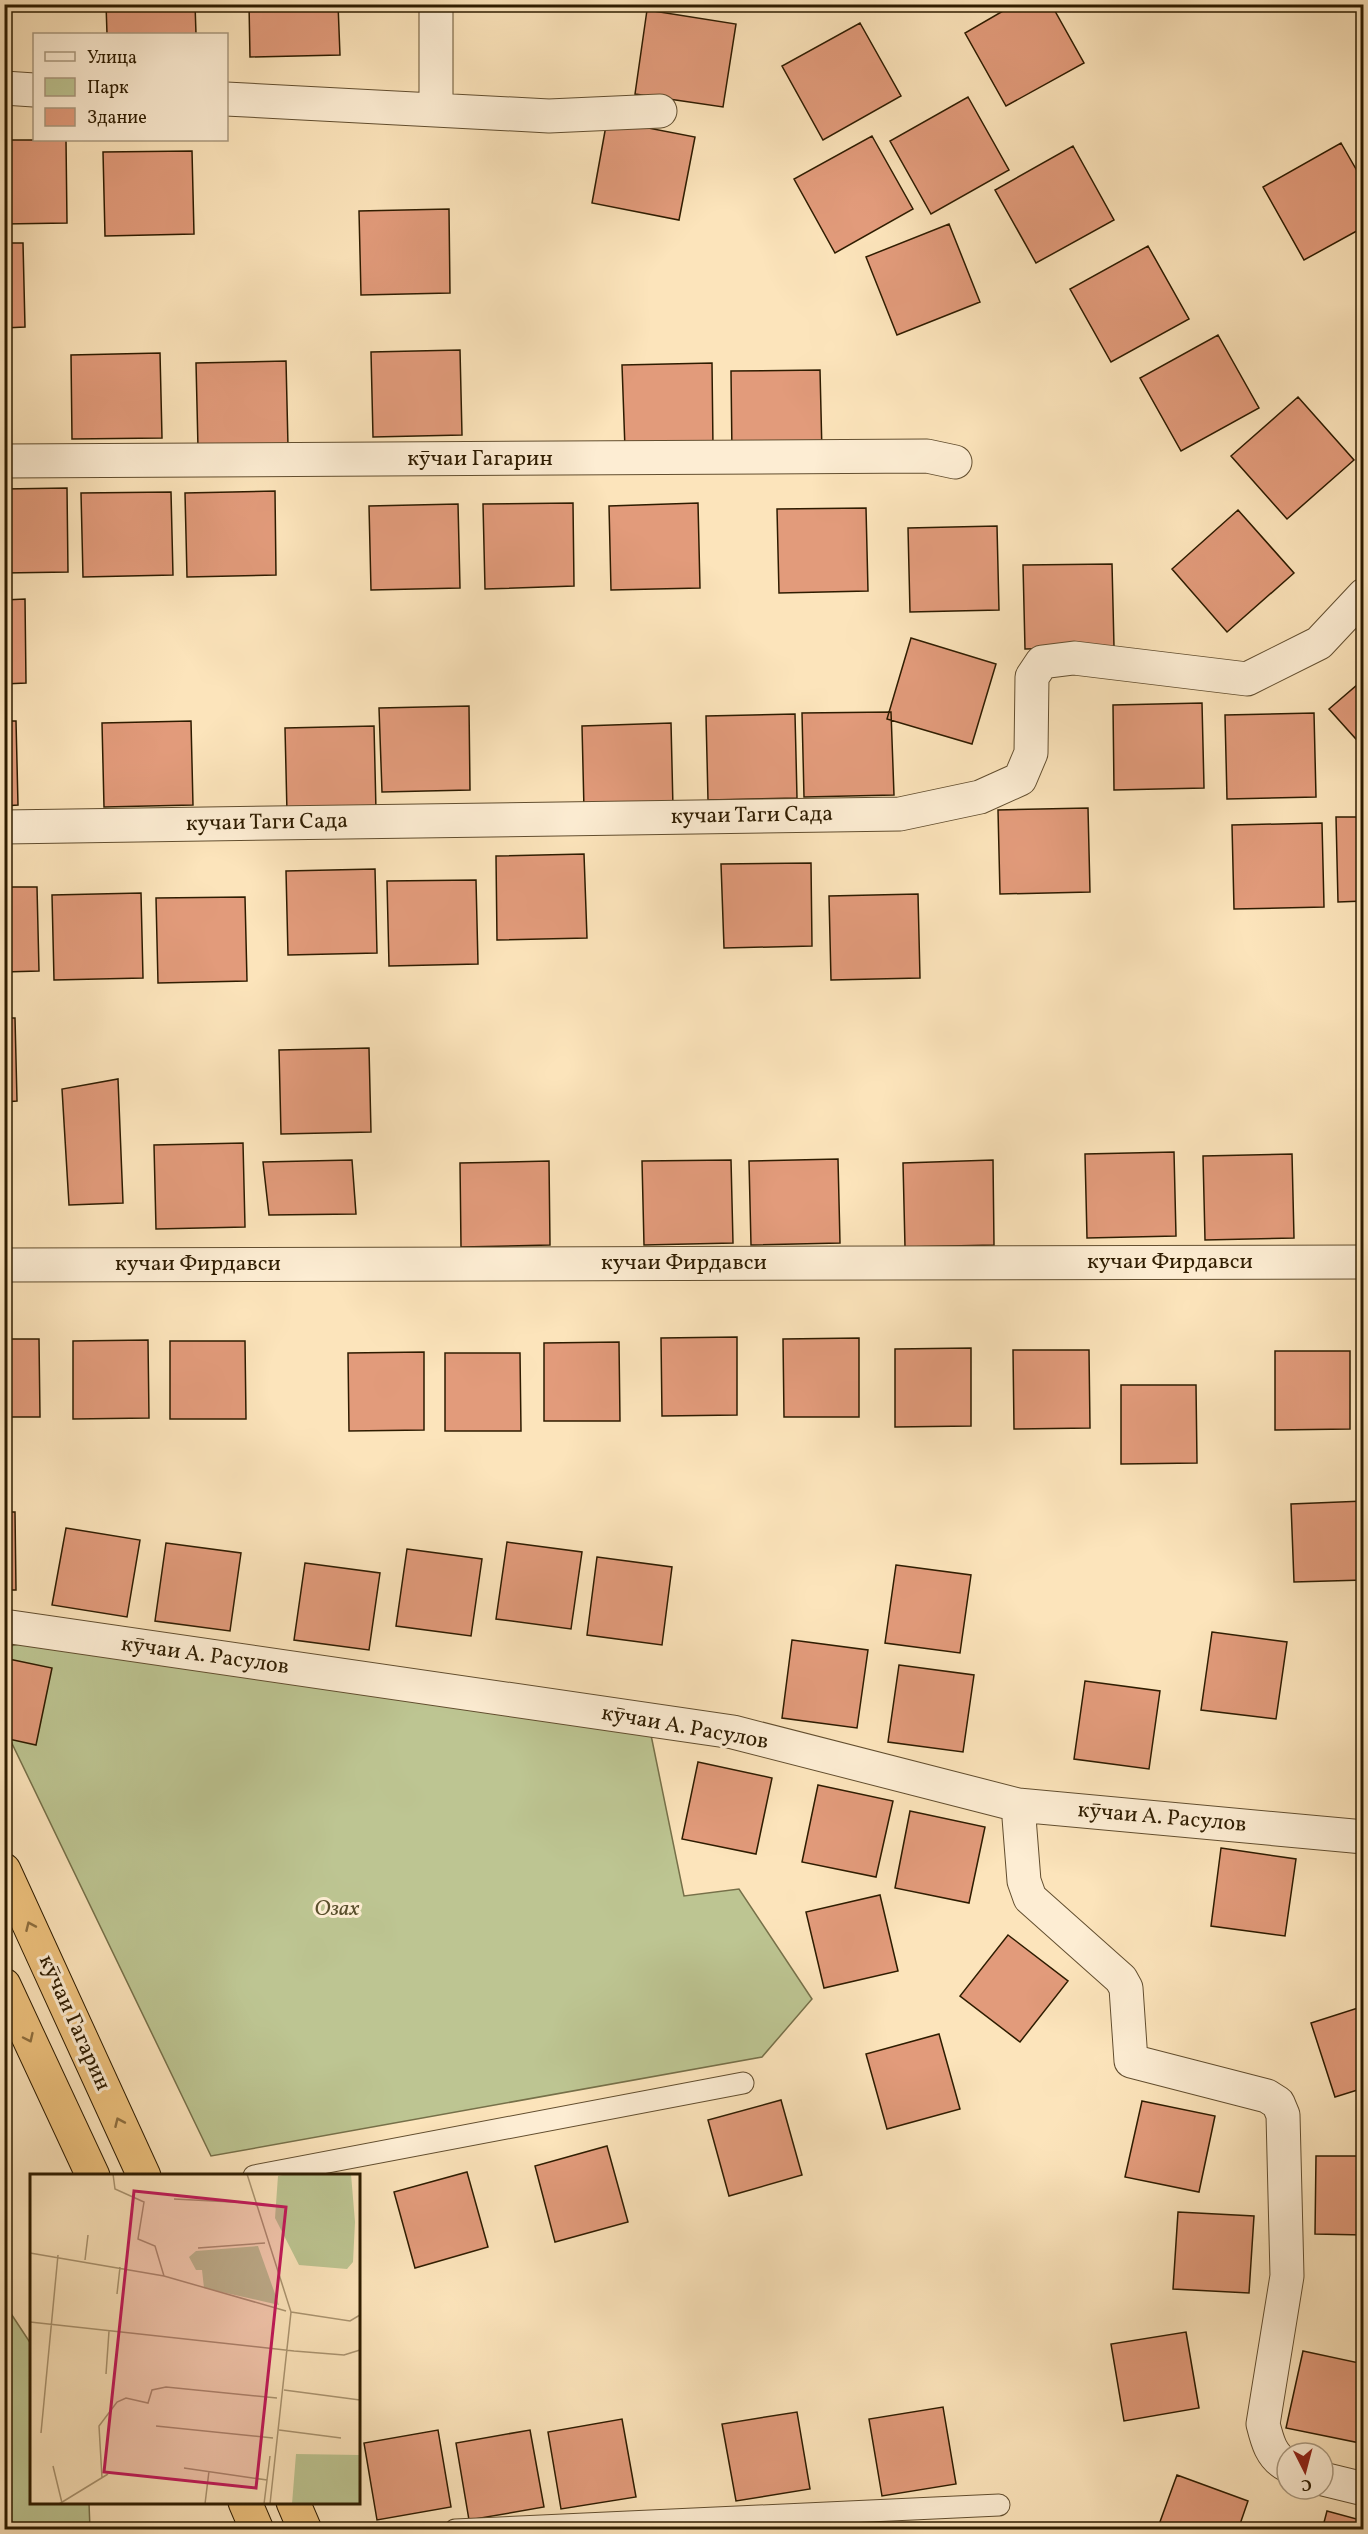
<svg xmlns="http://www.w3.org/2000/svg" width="1368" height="2534" font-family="Vollkorn,serif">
  <rect width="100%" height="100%" fill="#fce4bb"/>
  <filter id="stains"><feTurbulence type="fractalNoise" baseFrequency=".00333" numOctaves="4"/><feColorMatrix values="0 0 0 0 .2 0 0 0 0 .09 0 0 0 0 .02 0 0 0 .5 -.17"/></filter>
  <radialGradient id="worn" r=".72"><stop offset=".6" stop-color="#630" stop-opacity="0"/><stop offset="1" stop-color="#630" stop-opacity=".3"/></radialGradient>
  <path fill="#bdc592" stroke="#767049" stroke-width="1.5" d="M40 1640 651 1735 684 1896 739 1889 812 1999 762 2057 211 2156 5 1729V1647Z
    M4 2303 31 2344 32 2502 89 2503 90 2529H5Z"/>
  <path fill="#e29b7b" stroke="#2e1c00" stroke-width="1.5" d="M106 4H195L196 34H107Z
    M249 4H338L340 55 250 57Z
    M1015 4H1051L1084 63 1006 106 965 33Z
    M647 10 736 24 723 107 635 94Z
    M860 23 901 96 823 140 782 66Z
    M968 97 1009 170 931 214 890 141Z
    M607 120 695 137 679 220 592 203Z
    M872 136 913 209 835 253 794 179Z
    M4 140H66L67 223 4 224Z
    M1341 143 1364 183V227L1304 260 1263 187Z
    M1073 146 1114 220 1036 263 995 190Z
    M192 151 194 234 105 236 103 152Z
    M449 209 450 293 361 295 359 211Z
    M949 224 980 302 897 335 866 257Z
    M4 243H23L25 327 4 328Z
    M1148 246 1189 319 1111 362 1070 289Z
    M1218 335 1259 408 1181 451 1140 378Z
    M460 350 462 435 373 437 371 352Z
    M160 353 162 438 72 439 71 355Z
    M286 361 288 446 198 448 196 363Z
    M712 363 713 447 625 449 622 365Z
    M820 370 822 453 732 456 731 371Z
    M1298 397 1354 460 1287 519 1231 456Z
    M67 488 68 572 4 573V489Z
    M275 491 276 575 187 577 185 493Z
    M171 492 173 575 83 577 81 493Z
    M573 503 574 586 485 589 483 504Z
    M698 503 700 588 611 590 609 506Z
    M458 504 460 588 371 590 369 506Z
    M866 508 868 591 779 593 777 509Z
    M1238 510 1294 573 1227 632 1172 569Z
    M997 526 999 610 910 612 908 528Z
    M1112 564 1114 647 1025 649 1023 565Z
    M25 599 26 683 4 684V600Z
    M911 638 996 664 972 744 887 719Z
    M1364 679V748L1329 709Z
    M1202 703 1204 788 1114 790 1113 705Z
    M469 706 470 790 382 792 379 708Z
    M891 712 894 795 804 797 802 713Z
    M1314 713 1316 797 1227 799 1225 715Z
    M795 714 797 798 708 800 706 716Z
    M4 721H16L18 805 4 806Z
    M191 721 193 805 104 807 102 723Z
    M671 723 673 808 584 810 582 726Z
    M374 726 376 811 287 813 285 728Z
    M1088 808 1090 892 1000 894 998 810Z
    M1336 817H1364V901L1338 902Z
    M1322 823 1324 907 1234 909 1232 825Z
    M584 854 587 938 497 940 496 856Z
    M811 863 812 946 724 948 721 864Z
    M375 869 377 953 288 955 286 871Z
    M476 880 478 964 389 966 387 881Z
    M4 887H37L39 971 4 972Z
    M141 893 143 978 54 980 52 895Z
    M918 894 920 978 831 980 829 896Z
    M245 897 247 981 158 983 156 898Z
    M4 1018H15L17 1101 4 1102Z
    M369 1048 371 1132 281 1134 279 1050Z
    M118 1079 123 1203 69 1205 62 1089Z
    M243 1143 245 1227 156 1229 154 1145Z
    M1174 1152 1176 1236 1087 1238 1085 1154Z
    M1292 1154 1294 1238 1205 1240 1203 1156Z
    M838 1159 840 1243 751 1245 749 1161Z
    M352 1160 356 1214 269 1215 263 1162Z
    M731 1160 733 1243 644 1245 642 1161Z
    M993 1160 994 1245 905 1247 903 1163Z
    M549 1161 550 1245 461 1247 460 1163Z
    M4 1164H9L11 1248H4Z
    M737 1337V1415L662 1416 661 1338Z
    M859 1338V1417H784L783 1339Z
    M4 1339H39L40 1417H4Z
    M148 1340 149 1418 73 1419V1341Z
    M170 1341H245L246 1419H170Z
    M619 1342 620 1421H544V1343Z
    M971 1348V1426L895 1427V1349Z
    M1013 1350H1089L1090 1428 1014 1429Z
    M1275 1351H1350V1429L1275 1430Z
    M424 1352V1430L349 1431 348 1353Z
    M445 1353H520L521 1431H445Z
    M1121 1385H1196L1197 1463 1121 1464Z
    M1364 1501V1580L1294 1582 1291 1504Z
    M4 1512H15L16 1590H4Z
    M66 1528 140 1540 127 1617 52 1605Z
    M507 1542 582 1552 571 1629 496 1619Z
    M166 1543 241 1553 230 1631 155 1621Z
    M407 1549 482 1559 471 1636 396 1626Z
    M597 1557 672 1567 662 1645 587 1635Z
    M305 1563 380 1573 369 1650 294 1640Z
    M896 1565 971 1575 960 1653 885 1643Z
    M1212 1632 1287 1642 1276 1719 1201 1710Z
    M792 1640 868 1650 857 1728 782 1718Z
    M4 1658 52 1668 36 1745 4 1738Z
    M899 1665 974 1675 963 1752 888 1742Z
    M1085 1681 1160 1691 1149 1769 1074 1759Z
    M698 1762 772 1778 756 1854 682 1839Z
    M818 1785 893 1801 876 1877 802 1862Z
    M910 1811 985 1827 969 1903 895 1888Z
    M1221 1848 1296 1859 1285 1936 1211 1926Z
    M880 1895 898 1971 824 1988 806 1912Z
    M1008 1935 1068 1981 1020 2042 960 1996Z
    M1364 2006V2088L1335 2097 1311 2023Z
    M939 2034 960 2109 887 2129 866 2054Z
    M781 2100 802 2175 729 2196 708 2120Z
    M1142 2101 1215 2116 1199 2192 1125 2177Z
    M607 2146 628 2222 555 2242 535 2166Z
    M1316 2156H1364V2235L1315 2234Z
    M467 2172 488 2247 415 2268 394 2192Z
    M1178 2212 1254 2216 1249 2293 1173 2289Z
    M1186 2332 1199 2408 1124 2421 1111 2344Z
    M1303 2351 1364 2364V2427L1360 2443 1286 2428Z
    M943 2407 956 2484 882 2496 869 2419Z
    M797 2412 810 2489 736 2501 722 2424Z
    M622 2419 636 2497 561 2509 548 2432Z
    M438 2430 451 2507 377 2520 364 2443Z
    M530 2430 544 2507 469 2520 456 2443Z
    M1177 2475 1248 2501 1238 2530H1157Z
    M1327 2511 1364 2521V2530H1322Z"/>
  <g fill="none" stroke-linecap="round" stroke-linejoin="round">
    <defs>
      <path id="service" d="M254 2176 743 2083
        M455 2530 999 2505"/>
      <path id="minor" d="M4 88 34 90
        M226 99 549 116 660 111
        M436 109V4
        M4 461 927 456 955 462
        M4 827 900 814 980 797 1020 779 1031 753 1032 677 1042 662 1074 658 1247 679 1319 643 1364 595
        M4 1626 733 1732 1018 1805 1364 1837
        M1018 1805 1024 1881 1030 1898 1121 1979 1126 1988 1131 2061 1267 2096 1278 2103 1283 2115 1287 2276 1263 2424C1267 2440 1271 2457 1287 2465
        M1323 2479 1364 2489"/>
      <path id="tertiary" d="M4 1265 1364 1262"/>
      <path id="trunk" d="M4 1870 144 2176
        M4 1985 93 2176
        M245 2502 257 2530
        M293 2502 305 2530"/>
    </defs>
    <use href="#service" stroke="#624e2f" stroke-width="23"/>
    <use href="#minor" stroke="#624e2f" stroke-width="35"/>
    <use href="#tertiary" stroke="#624e2f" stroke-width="35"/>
    <use href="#trunk" stroke="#2e1c00" stroke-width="35"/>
    <use href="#service" stroke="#fdedd3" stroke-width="21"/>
    <use href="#minor" stroke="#fdedd3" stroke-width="33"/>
    <use href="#tertiary" stroke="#fdedd3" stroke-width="33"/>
    <use href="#trunk" stroke="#eec27e" stroke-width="33"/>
  </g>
  <defs><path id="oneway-chevron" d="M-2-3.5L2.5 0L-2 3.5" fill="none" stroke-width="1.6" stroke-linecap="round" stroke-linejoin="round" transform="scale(1.5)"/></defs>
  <g stroke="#8e6f3f">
    <use href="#oneway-chevron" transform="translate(30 1926) rotate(-114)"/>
    <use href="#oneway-chevron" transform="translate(29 2038) rotate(65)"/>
    <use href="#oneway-chevron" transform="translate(119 2122) rotate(-114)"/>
  </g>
  <g text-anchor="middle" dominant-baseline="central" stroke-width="6" stroke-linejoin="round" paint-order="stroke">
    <g font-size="22" fill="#2e1c00" stroke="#fdedd3">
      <text x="480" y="459">кӯчаи Гагарин</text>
      <text transform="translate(752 816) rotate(-1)">кучаи Таги Сада</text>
      <text transform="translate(267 823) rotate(-1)">кучаи Таги Сада</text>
      <text x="1170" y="1262">кучаи Фирдавси</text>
      <text x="684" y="1263">кучаи Фирдавси</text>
      <text x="198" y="1264">кучаи Фирдавси</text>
      <text transform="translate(205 1656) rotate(8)">кӯчаи А. Расулов</text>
      <text transform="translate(685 1728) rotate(10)">кӯчаи А. Расулов</text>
      <text transform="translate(1162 1818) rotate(5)">кӯчаи А. Расулов</text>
      <text transform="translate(74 2023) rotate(66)">кӯчаи Гагарин</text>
    </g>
    <g font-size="22" font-style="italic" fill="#594f2c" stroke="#fdedd3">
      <text x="337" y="1909">Озах</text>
    </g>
  </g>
  <g transform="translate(30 2174)">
    <rect width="330" height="330" fill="#fce4bb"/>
    <path d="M257 0H321L325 48 323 88 317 95 269 91 245 44 248 2ZM228 72 249 131 174 114 172 96H166L159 83 166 77ZM266 280 330 281V330H262Z" fill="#bdc592"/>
    <path fill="none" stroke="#aa9470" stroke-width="1.5" d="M83 0 85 15 114 28 108 65 125 72 134 102M217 0 261 138 240 330M144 25 222 29M168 74 235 69M0 79 134 102 256 137M55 86 58 61M87 120 90 93M261 138 320 147 330 141M0 148 264 177 314 181 330 176M76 200 79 157M254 216 330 226M126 252 243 264M249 256 311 264M11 259 28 81M23 292 32 329M154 294 237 306M72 304 69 252 87 228 96 224 118 229 122 216 136 213 247 224M29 330 78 300M175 330 179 297M234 330 240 282"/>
    <path fill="#c2185b" fill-opacity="0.15" stroke="#c2185b" stroke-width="3" d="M104 17 256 33 226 314 74 298Z"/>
    <rect width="330" height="330" fill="none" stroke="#2e1c00" stroke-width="3"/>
  </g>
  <rect width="1368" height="2534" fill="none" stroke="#fce4bb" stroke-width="24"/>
  <rect x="6" y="6" width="1356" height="2522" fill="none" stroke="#2e1c00" stroke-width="3"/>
  <rect x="12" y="12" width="1344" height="2510" fill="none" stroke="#2e1c00" stroke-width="1.5"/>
  <rect x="33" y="33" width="195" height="108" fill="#fdedd3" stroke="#aa997f" stroke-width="1.5"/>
  <rect x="45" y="52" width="30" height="9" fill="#fdedd3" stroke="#aa997f" stroke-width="1.5"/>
  <text x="87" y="63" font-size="18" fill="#2e1c00">Улица</text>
  <rect x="45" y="78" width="30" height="18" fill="#bdc592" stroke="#aa997f" stroke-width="1.5"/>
  <text x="87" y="93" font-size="18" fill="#2e1c00">Парк</text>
  <rect x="45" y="108" width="30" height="18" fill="#e29b7b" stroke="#aa997f" stroke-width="1.5"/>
  <text x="87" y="123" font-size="18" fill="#2e1c00">Здание</text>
  <g transform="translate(1305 2471) rotate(174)"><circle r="28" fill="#fdedd3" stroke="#aa997f" stroke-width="1.5"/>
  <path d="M0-4.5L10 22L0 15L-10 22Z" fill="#8f2418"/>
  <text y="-9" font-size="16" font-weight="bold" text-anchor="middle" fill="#2e1c00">С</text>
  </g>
  <rect width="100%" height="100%" filter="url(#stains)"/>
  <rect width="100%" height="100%" fill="url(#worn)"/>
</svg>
